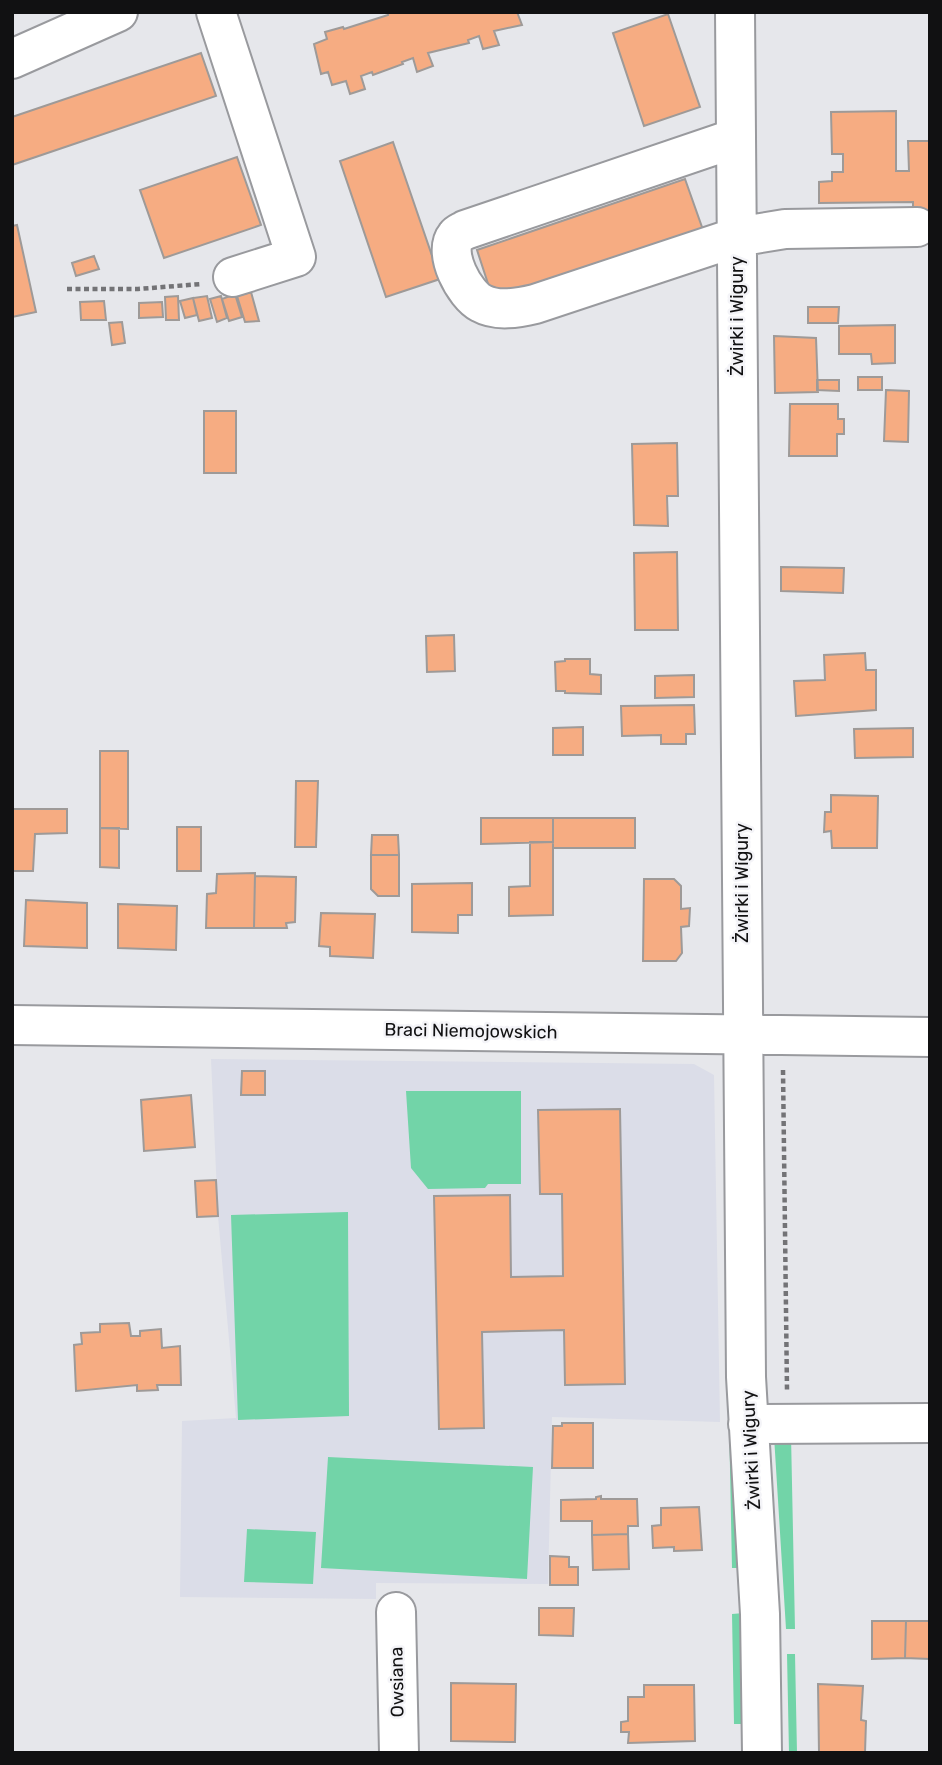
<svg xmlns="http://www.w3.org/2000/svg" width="942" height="1765" font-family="Rubik,sans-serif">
  <rect width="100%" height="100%" fill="#e6e7eb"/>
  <path fill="#dbdde8" d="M211 1059 694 1064 714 1075 720 1422 552 1417 548 1584 376 1583V1599L180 1597 182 1421 236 1418 218 1216Z"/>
  <path fill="#72d4a8" d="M406 1091H521V1184H488L485 1188 428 1189 411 1168Z
    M348 1212 349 1416 238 1420 231 1215Z
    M729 1419 731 1421 740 1568H732Z
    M791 1435 795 1629H786L774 1436Z
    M328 1457 533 1467 527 1579 321 1568Z
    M247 1529 316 1532 313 1584 244 1582Z
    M744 1613 745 1724H734L732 1614Z
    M787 1654H795L797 1753H789Z"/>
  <path fill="#f6ac82" stroke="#9e9a98" stroke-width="2" d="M388 12H517L522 25 494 31 499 45 483 49 479 36 468 40 469 43 428 53 433 66 417 72 413 58 402 62 403 64 373 75 372 72 361 76 365 89 350 94 346 81 332 85 328 72 321 74 314 44 327 39 325 32 343 27 344 29 388 15Z
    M668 14 700 107 644 126 613 33Z
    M201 53 216 96 12 165V117Z
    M896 111V171H909L908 141H930V210H913V202L819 203V182L832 181V172H843V154H832L831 112Z
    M393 142 440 279 386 297 340 161Z
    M237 157 261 225 164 258 140 190Z
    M685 179 703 230 494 302 477 250Z
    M17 225 36 312 12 317V226Z
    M94 256 99 269 76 276 72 263Z
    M251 292 259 321 245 322 237 296Z
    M235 294 242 317 229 321 222 299Z
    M178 296 179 320H166L165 297Z
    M207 296 212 318 199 321 193 298Z
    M221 296 227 318 217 322 210 299Z
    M193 298 197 315 185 318 180 301Z
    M104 301 106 320H81L80 302Z
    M162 302 163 317 139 318V303Z
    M808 307H839L838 323H808Z
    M122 322 125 343 112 345 109 323Z
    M895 325V363L872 364 871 354H839V326Z
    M774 336 816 338 818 392 775 393Z
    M858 377H882V390H858Z
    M817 380H839V391L817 390Z
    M886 390 909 391 908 442 884 441Z
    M790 404H838V419H844V434H837V456H789Z
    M204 411H236V473H204Z
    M677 443 678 496H667L668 526 634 525 632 444Z
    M677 552 678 630H635L634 553Z
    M781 567 844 568 843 593 781 591Z
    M454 635 455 671 427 672 426 636Z
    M865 653 866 670H876V710L796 716 794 681 825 680 824 655Z
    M565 659H590V674L601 675V694L565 693V691H556L555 662 565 661Z
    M694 675V697L655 698V676Z
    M694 705 695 734H686V744H661V735L622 736 621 706Z
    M583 727V755H553V728Z
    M913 728V757L855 758 854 729Z
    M100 751H128V829L100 828Z
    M296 781H318L316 847H295Z
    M831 795 878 796 877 848H832L831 831 824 832 825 812H831Z
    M12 809H67V833L35 834 33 871H12Z
    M481 818H553V842L481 844Z
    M553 818H635V848H553Z
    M177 827H201V871H177Z
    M100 828H119V868L100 867Z
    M372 835H398L399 855H371Z
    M530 842H553V915L509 916V887L530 886Z
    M371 855H399V896H378L371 889Z
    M255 873 254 928H206L207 894 216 893 217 874Z
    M255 876 296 877 295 922 286 923 287 928H254Z
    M644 879H674L681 886V909L690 908 689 926 681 927 682 953 676 961H643Z
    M472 883V915H458V933L412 932V884Z
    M26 900 87 903V948L24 946Z
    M118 904 177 906 176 950 118 948Z
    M321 913 375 914 373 958 330 956V947L319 946Z
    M242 1071H265V1095H241Z
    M191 1095 195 1147 144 1151 141 1100Z
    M620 1109 625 1384 565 1385 564 1330 482 1332 484 1428 439 1429 434 1196 510 1195 511 1277 563 1276 562 1194H540L538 1110Z
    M216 1180 218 1216 197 1217 195 1181Z
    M129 1323 131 1336H140V1331L161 1329 162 1348 180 1346 181 1385H157L158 1390 137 1391V1385L76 1391 74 1345 82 1344 81 1333 100 1332V1324Z
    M562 1423H593V1468H552L553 1426H562Z
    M601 1496V1499H637L638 1526H628V1534L592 1535V1521H561V1500L596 1499V1497Z
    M699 1507 702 1550 674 1551V1547L653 1548 652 1526 661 1525V1508Z
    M628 1534 629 1569 593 1570 592 1535Z
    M550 1556 569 1557V1567H578V1585H550Z
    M539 1608H574L573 1636 539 1635Z
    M872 1621H906L905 1658 872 1659Z
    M906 1621H930V1659L905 1658Z
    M451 1683 516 1684 515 1742 451 1741Z
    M818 1684 863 1686 861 1720 866 1721 865 1753 819 1752Z
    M644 1685H694L695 1741 628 1743 629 1732H621V1722L628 1721V1697H644Z"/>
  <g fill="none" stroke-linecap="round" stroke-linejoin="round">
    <defs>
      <path id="minor" d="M216 12 296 257 233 277
        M735 12 746 1377 760 1614 762 1753
        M12 59 118 12
        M736 138 465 230C462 232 458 233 456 236 442 253 465 295 481 303 497 312 518 308 535 304L737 237 785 229 917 227
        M12 1025 930 1037
        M748 1424 930 1423
        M396 1612 399 1753"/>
    </defs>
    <use href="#minor" stroke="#999a9e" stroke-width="42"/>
    <path stroke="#737376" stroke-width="4.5" stroke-dasharray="5 3.5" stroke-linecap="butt" d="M67 289H138L201 284
      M783 1070 787 1390"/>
    <use href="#minor" stroke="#fff" stroke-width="38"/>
  </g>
  <g text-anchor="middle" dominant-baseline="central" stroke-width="5" stroke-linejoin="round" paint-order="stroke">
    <g font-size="18" fill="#111112" stroke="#f4f4f8">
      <text transform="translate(737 316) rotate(-90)">Żwirki i Wigury</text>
      <text transform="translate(742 883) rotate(-90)">Żwirki i Wigury</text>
      <text transform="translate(471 1031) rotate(1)">Braci Niemojowskich</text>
      <text transform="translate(751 1450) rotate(-93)">Żwirki i Wigury</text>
      <text transform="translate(397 1682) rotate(-91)">Owsiana</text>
    </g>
  </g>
  <rect width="942" height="1765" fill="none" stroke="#111112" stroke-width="28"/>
</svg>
